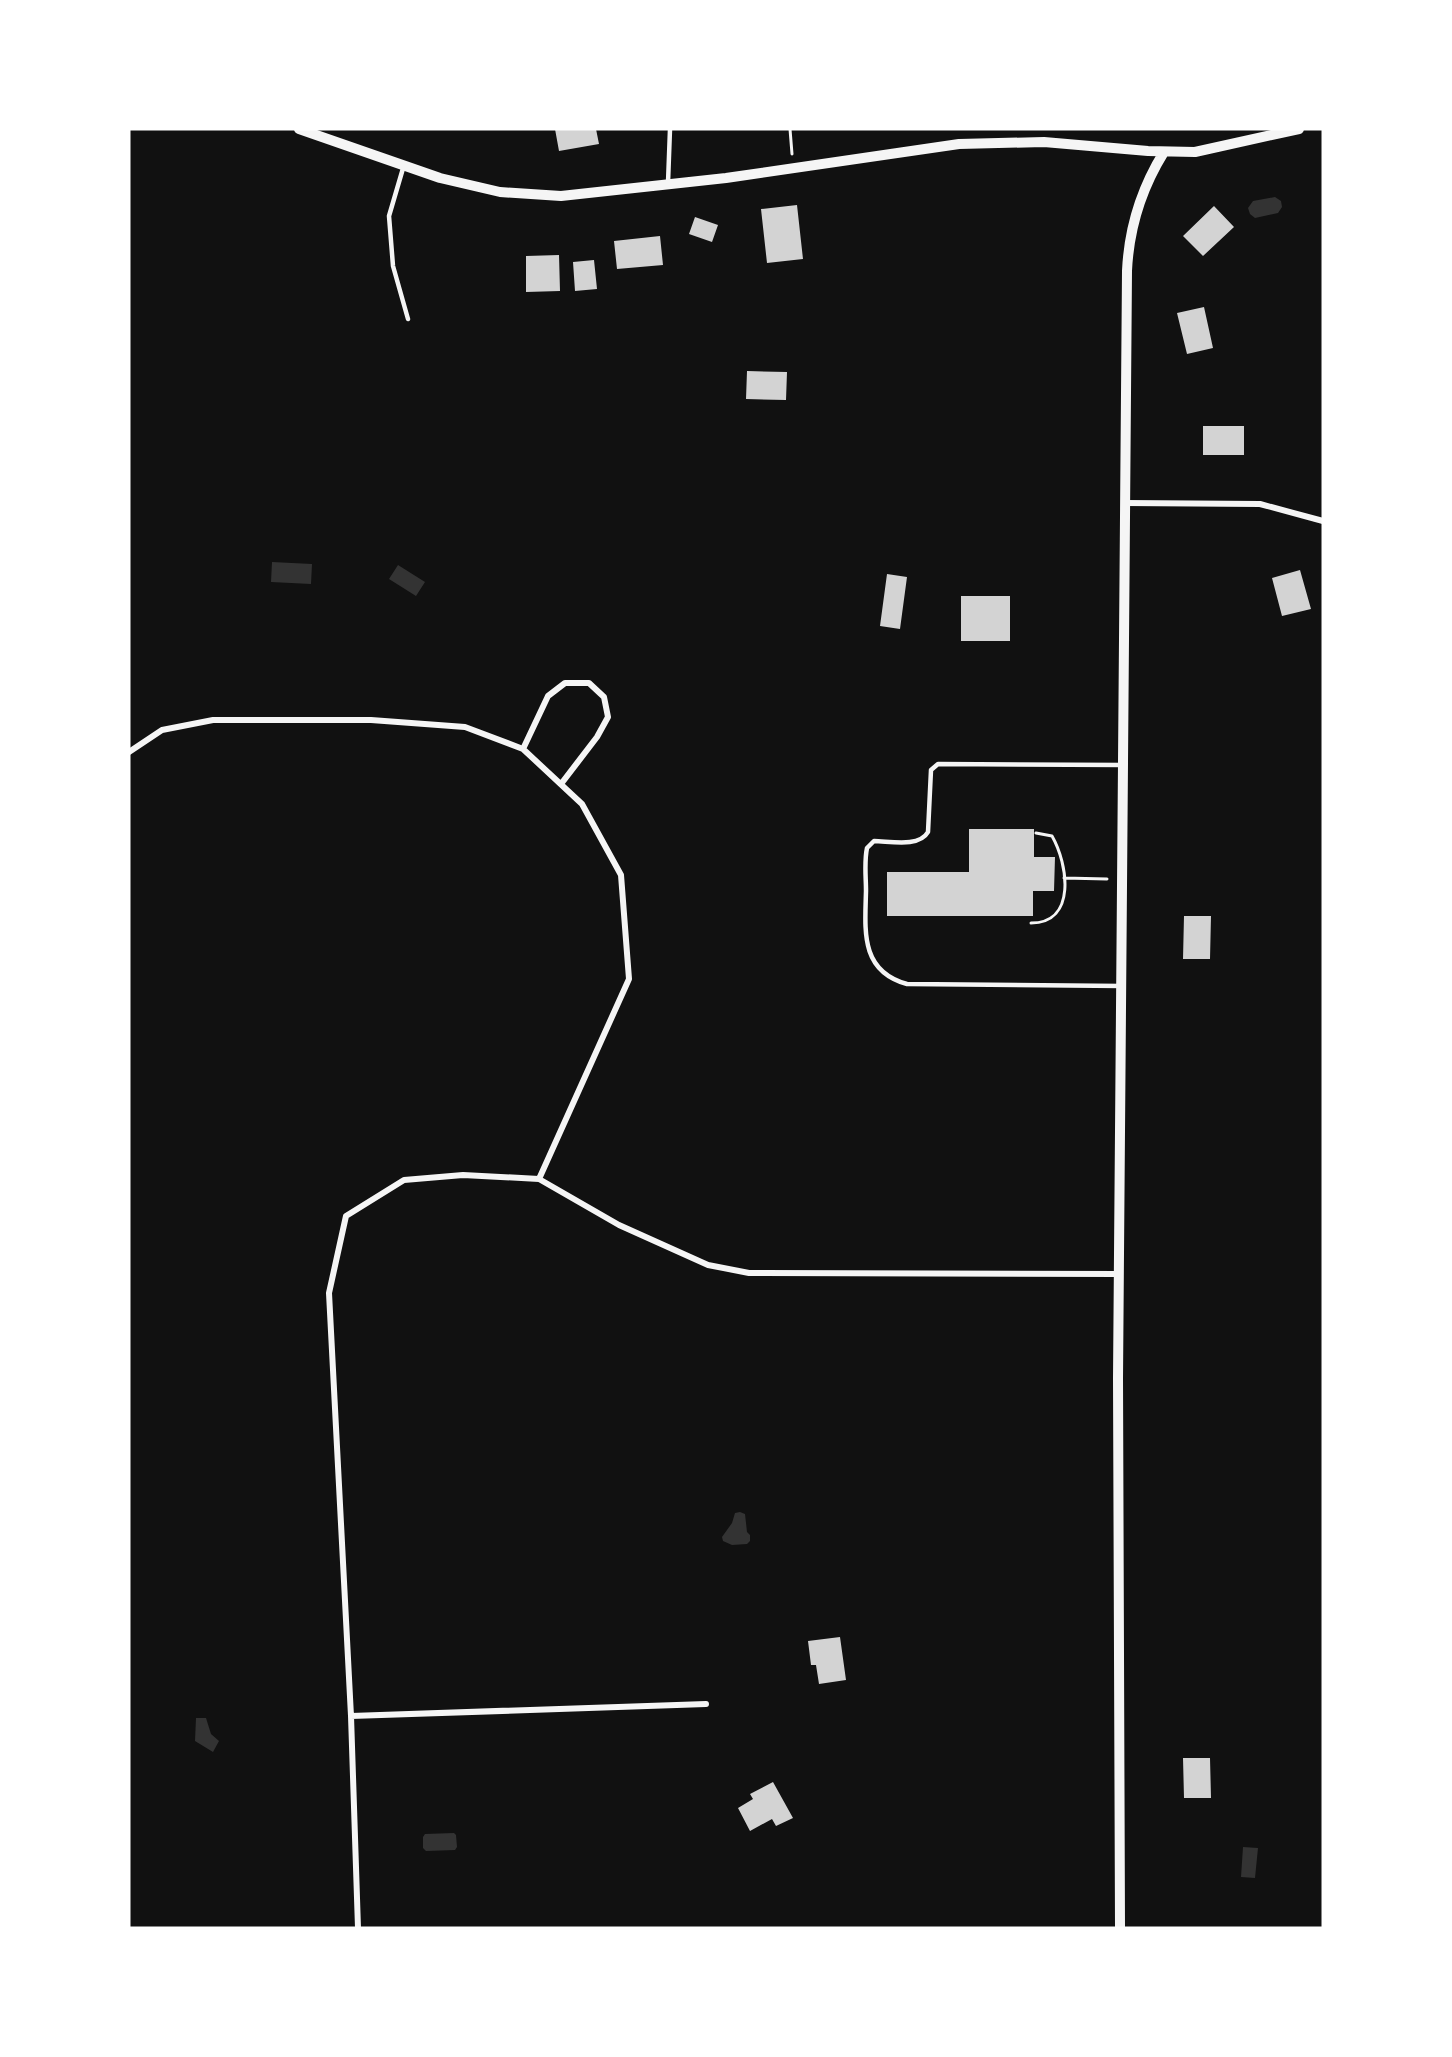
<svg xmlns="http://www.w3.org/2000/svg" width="1452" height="2057" font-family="'Space Grotesk',sans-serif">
  <rect width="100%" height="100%" fill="#111"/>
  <path fill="#333" d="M1275 197 1281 201 1282 207 1278 213 1255 218 1250 214 1248 208 1253 201Z
    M272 562 312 564 311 584 271 582Z
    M398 565 425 582 416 596 389 579Z
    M740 1512 745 1514 747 1532 750 1535V1541L747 1544 732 1545 723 1541 722 1537 732 1523 735 1513Z
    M196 1718H206L211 1734 219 1741 213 1752 195 1741Z
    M454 1833 456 1835 457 1847 455 1850 426 1851 423 1848V1837L425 1834Z
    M1243 1847 1258 1848 1255 1878 1241 1877Z"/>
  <path fill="#d3d3d3" d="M555 129H596L599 144 559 151Z
    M797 205 803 259 767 263 761 209Z
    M1214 206 1234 227 1203 256 1183 236Z
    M695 217 718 225 712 242 689 234Z
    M660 236 663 265 617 269 614 241Z
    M559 255 560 291 526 292V256Z
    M594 260 597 289 575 291 573 262Z
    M1204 307 1213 348 1187 354 1177 313Z
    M747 371 787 372 786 400 746 399Z
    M1203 426H1244V455H1203Z
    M1300 570 1311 609 1282 616 1272 578Z
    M887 574 907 577 900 629 880 626Z
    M961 596H1010V641H961Z
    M969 829H1034V857H1055L1054 891H1033V916H887V872H969Z
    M1184 916H1211L1210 959H1183Z
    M840 1637 846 1680 819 1684 816 1665H811L808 1641Z
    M1183 1758H1210L1211 1798H1184Z
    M773 1782 793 1818 776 1826 772 1819 750 1831 738 1808 753 1799 750 1794Z"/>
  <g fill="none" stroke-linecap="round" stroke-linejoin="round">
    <path stroke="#f5f5f5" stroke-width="3" d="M790 129 792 154
      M1064 878 1107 879
      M1031 923C1077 923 1068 864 1052 836L1036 833"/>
    <path stroke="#f5f5f5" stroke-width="4.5" d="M404 165 389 216 393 266 408 319
      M668 183 670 129
      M1122 986 907 984C860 971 865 931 866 891 866 877 864 862 867 848L874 841C889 841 919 848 928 832L931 770 938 764 1123 765"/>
    <path stroke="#f5f5f5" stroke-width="6" d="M1125 503 1260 504 1323 521
      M523 749 548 696 565 683H589L604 697 608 717 597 737 561 784
      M129 752 162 730 213 720H371L465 727 523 749 582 804 621 875 629 979 539 1179
      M351 1716 706 1704
      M358 1928 351 1716 329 1293 346 1216 404 1180 463 1175 539 1179 619 1225 708 1265 749 1273H763L1118 1274"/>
    <path stroke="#f5f5f5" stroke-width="10" d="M299 129 440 178 500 192 561 196 726 178 959 144 1044 142 1148 151 1195 152 1299 129
      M1120 1928 1118 1378 1127 271C1129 227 1141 189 1164 152"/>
  </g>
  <rect width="1452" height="2057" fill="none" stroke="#ffffff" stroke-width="261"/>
</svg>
